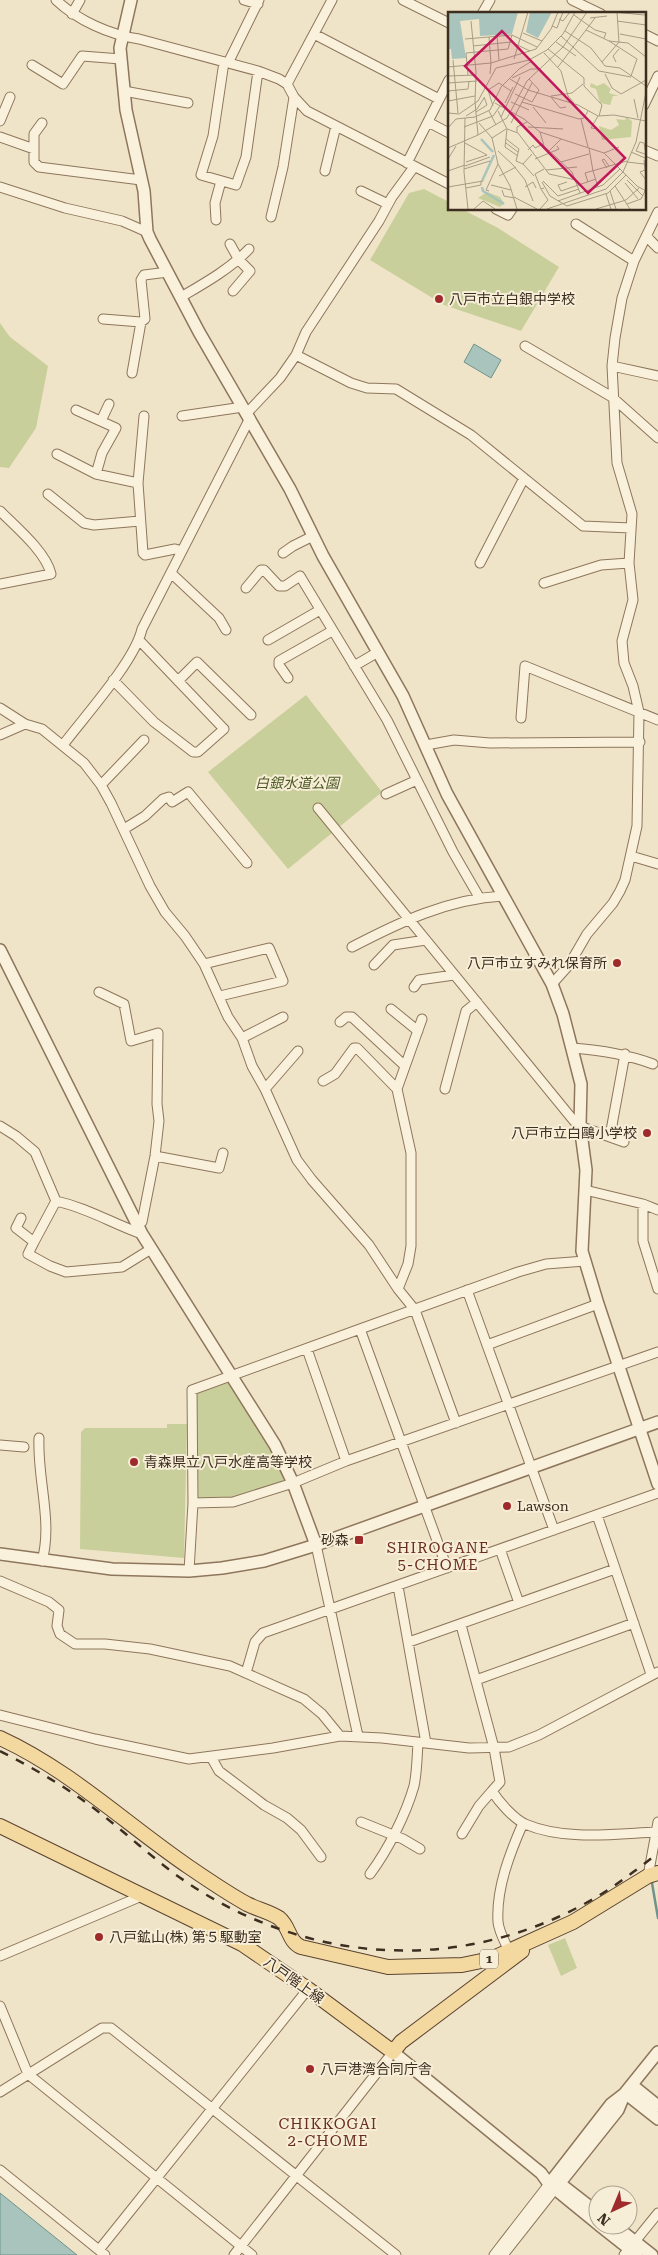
<svg xmlns="http://www.w3.org/2000/svg" width="658" height="2255" font-family="'Roboto Serif','Noto Sans JP',serif">
  <rect width="100%" height="100%" fill="#f0e4c8"/>
  <path fill="#c9cf9b" d="M424 189 449 202V209H462L498 228 559 267 521 331 444 305 370 260 409 193Z
    M0 323 10 337 48 366 36 428 9 468 0 467Z
    M306 695 382 792 288 869 208 772Z
    M226 1380 230 1383 271 1448 284 1478 283 1481 233 1499 198 1500 195 1498V1395L197 1391Z
    M167 1424H187L184 1558 80 1549 81 1432 85 1428H167Z
    M565 1938 577 1968 561 1976 548 1945Z"/>
  <path fill="#a9c4bc" stroke="#6f938a" d="M474 344 501 360 491 378 464 362Z
    M0 2193 77 2255H0Z"/>
  <g fill="none" stroke-linecap="round" stroke-linejoin="round">
    <path stroke="#6f938a" stroke-width="2.5" d="M652 1883 658 1918"/>
    <defs>
      <path id="minor" d="M56 0C77 20 110 35 139 39L258 71 279 79 287 84 294 97 307 111 449 184
        M244 0 258 4
        M403 0 449 23
        M572 0 601 14
        M72 14 80 0
        M482 14 490 0
        M314 34 439 99
        M644 34 658 41
        M224 62 213 136 201 175 236 185 246 157 258 71
        M228 63 259 0
        M32 65 63 84 82 56 121 59
        M287 84 332 0
        M124 91 188 103
        M644 105 658 76
        M0 121 10 97
        M428 122 449 133
        M42 123 34 134V162L39 167 141 180
        M0 137 34 149
        M644 150 658 156
        M407 163 449 80
        M325 171 336 126
        M0 187 65 208 122 221 147 232
        M361 191 388 204
        M496 209 508 215 512 209
        M271 217 283 167 294 97
        M216 220 215 203 221 181
        M576 224 634 261
        M647 237 658 248
        M230 244 239 260 250 271 233 291
        M181 297C205 283 230 269 249 249
        M103 319 141 322 145 319 141 280 144 275 168 272
        M525 346 612 397 658 438
        M296 355 351 383 367 388 396 389 471 435 583 526 631 528
        M612 366 658 376
        M132 373 141 322
        M76 410 116 428 102 453 96 474 138 483
        M247 413 280 378 296 355 306 332 379 221 392 197 414 167
        M144 416 138 483 143 553 145 555 175 549 181 551
        M182 416 243 407
        M101 421 109 404
        M57 454 96 474
        M48 494 84 523 94 525 140 521
        M0 511C16 527 46 552 51 574L0 584
        M283 553 293 546 313 536
        M480 563 524 478
        M171 573 219 618 226 630
        M544 583 601 565 629 563
        M246 588 261 570H264L279 586H285L300 576 387 720 453 852 479 897
        M268 640 320 610
        M354 666 378 652
        M288 678 279 665V661L332 631
        M113 680 154 722 193 752H198L224 729 140 641
        M178 681 197 662 251 715
        M0 708 25 724
        M521 718 525 666 658 720
        M0 735 25 724 42 729 84 763 101 785 111 803 150 886 165 912 185 936 204 964 228 1017 242 1038 252 1066 265 1089 297 1160 312 1180 369 1245 398 1289 415 1310 456 1423
        M63 745C84 717 135 661 142 629L250 418
        M426 745 454 740 490 743 640 742
        M101 785 144 740
        M386 794 417 780
        M318 808 574 1121 585 1128 624 1142
        M124 829 145 816 163 799 169 797 172 802 188 792 247 863
        M631 856 658 864
        M352 947C400 922 448 899 503 896
        M204 964 269 948 283 981 220 996
        M374 965 393 945 426 940
        M552 984 569 965 587 934 613 903 620 891 625 880 637 826 639 712 633 686 624 663 622 641 633 600 629 563 632 514 617 463 612 366 615 338 622 298 634 261 658 212
        M414 987 419 980 454 975
        M99 992 124 1004 131 1041 158 1033 157 1104 159 1121 155 1156 142 1222 137 1225
        M391 1009 418 1031
        M340 1022 346 1017H352L405 1066
        M242 1038 283 1017
        M572 1048C601 1050 626 1054 653 1064
        M323 1081 335 1074 354 1048H357L397 1089
        M265 1089 298 1051
        M445 1089 466 1011 477 1002
        M0 1126 16 1136 35 1152 56 1201C88 1208 111 1223 142 1234
        M610 1136 625 1054
        M155 1156 219 1168 223 1153
        M585 1190 643 1204 658 1210
        M643 1204V1241L658 1289
        M21 1218 16 1228 34 1242 28 1254 50 1266 66 1272 122 1267 151 1249
        M34 1242 56 1201
        M398 1289 408 1264 411 1246V1153L397 1089 422 1019
        M467 1290 554 1530
        M360 1329 518 1272 546 1264 585 1261
        M487 1345 598 1304
        M307 1349 346 1461
        M39 1438C37 1479 53 1521 42 1561
        M0 1445 24 1447
        M193 1503 233 1502 293 1483 346 1461 658 1352
        M597 1515 651 1674
        M316 1545 358 1736
        M500 1549 519 1603
        M189 1571 193 1503 192 1390 360 1329 447 1568
        M0 1581 49 1602 59 1610 57 1626 60 1634 75 1644H105L150 1649 230 1666 304 1699 322 1714 340 1736
        M398 1586 426 1743
        M461 1625 494 1748 500 1782 492 1791C499 1802 513 1818 525 1824 565 1841 614 1834 656 1832
        M409 1642 615 1569
        M246 1673 255 1642 263 1633 658 1493
        M476 1680 634 1623
        M0 1715 95 1739 189 1759 273 1748 340 1736 382 1738 469 1748 509 1747 539 1735 658 1672
        M211 1757 219 1771 264 1805 287 1818 301 1830 321 1857
        M361 1822 403 1839 420 1849
        M462 1834 479 1806 492 1791
        M370 1874C388 1850 406 1814 414 1786 417 1772 417 1757 418 1743
        M648 1876 658 1822
        M509 1951C505 1942 499 1932 498 1922 496 1888 510 1853 523 1823
        M0 1956 144 1895
        M0 2006 28 2074 252 2255
        M0 2092 102 2028H111L396 2255
        M0 2170 105 2255
        M99 2250 308 1989
        M234 2255 393 2052
        M494 2255 549 2184
        M503 2255 555 2189
        M624 2255 658 2213"/>
      <path id="tertiary" d="M131 0 120 48 126 110 144 191 147 232 150 239 199 332 290 489 323 556 403 696 447 794 552 984 563 1014 581 1084 580 1125 586 1170 582 1251 598 1304 658 1484
        M0 950 142 1234 275 1445 293 1483 316 1545
        M0 1554 112 1569 189 1571 222 1568 264 1561 316 1545 658 1422
        M393 2052 541 2173 549 2184 598 2224
        M632 2085 658 2106
        M625 2093 658 2119
        M549 2184 611 2104 624 2094
        M562 2185 598 2213
        M555 2189 618 2110 625 2093 658 2052
        M599 2225 637 2255
        M614 2225 652 2255"/>
      <path id="primary" d="M0 1738C70 1770 126 1824 189 1867 208 1880 227 1893 247 1904 257 1909 270 1912 279 1918 290 1927 288 1941 301 1947L388 1967 462 1965 491 1959 573 1922 648 1876 658 1873
        M0 1826 242 1944 308 1989 393 2052 401 2042 522 1951"/>
    </defs>
    <use href="#minor" stroke="#8d765c" stroke-width="11"/>
    <use href="#tertiary" stroke="#8d765c" stroke-width="14"/>
    <use href="#primary" stroke="#5b4430" stroke-width="16"/>
    <use href="#minor" stroke="#faf1dc" stroke-width="9"/>
    <use href="#tertiary" stroke="#faf1dc" stroke-width="11"/>
    <use href="#primary" stroke="#f3d9a0" stroke-width="14"/>
    <path stroke="#3d2e20" stroke-width="2.5" stroke-dasharray="9 9" stroke-linecap="butt" d="M0 1751C37 1770 73 1791 105 1817 130 1837 153 1858 179 1877 301 1963 454 1976 586 1903 612 1889 635 1871 658 1853"/>
  </g>
  <g fill="#9e2a2b" stroke="#f7eed8" stroke-width="2">
    <circle cx="439" cy="299" r="5"/>
    <circle cx="617" cy="963" r="5"/>
    <circle cx="647" cy="1133" r="5"/>
    <circle cx="134" cy="1462" r="5"/>
    <circle cx="507" cy="1506" r="5"/>
    <rect x="354" y="1535" width="10" height="10" rx="2.5"/>
    <circle cx="99" cy="1937" r="5"/>
    <circle cx="310" cy="2069" r="5"/>
  </g>
  <g text-anchor="middle" dominant-baseline="central" stroke-width="4" stroke-linejoin="round" paint-order="stroke">
    <rect fill="#f7eed8" stroke="#756857" stroke-width="1" x="480" y="1949.5" width="18" height="19" rx="4"/>
    <g font-size="12" font-weight="bold" fill="#3d2e20">
      <text x="489" y="1959">1</text>
    </g>
    <g font-size="14" fill="#3d2e20" stroke="#f7eed8" text-anchor="start">
      <text x="449" y="299">八戸市立白銀中学校</text>
      <text x="607" y="963" text-anchor="end">八戸市立すみれ保育所</text>
      <text x="637" y="1133" text-anchor="end">八戸市立白鷗小学校</text>
      <text x="144" y="1462">青森県立八戸水産高等学校</text>
      <text x="517" y="1506">Lawson</text>
      <text x="349" y="1540" text-anchor="end">砂森</text>
      <text x="109" y="1937">八戸鉱山(株) 第５駆動室</text>
      <text x="320" y="2069">八戸港湾合同庁舎</text>
    </g>
    <g font-size="14" font-style="italic" fill="#4d5a26" stroke="#f7eed8">
      <text x="297" y="783">白銀水道公園</text>
    </g>
    <g font-size="14" fill="#3d2e20" stroke="#f7eed8">
      <text transform="translate(294 1980) rotate(35)">八戸階上線</text>
    </g>
    <g font-size="15" letter-spacing="1" fill="#6b2e1e" stroke="#f7eed8">
      <text x="438" y="1548">SHIROGANE<tspan x="438" dy="17">5-CHOME</tspan></text>
      <text x="328" y="2124">CHIKKOGAI<tspan x="328" dy="17">2-CHOME</tspan></text>
    </g>
  </g>
  <g transform="translate(448 12)">
    <rect width="198" height="198" fill="#f0e4c8"/>
    <path d="M143 71 149 74 156 71 163 77 161 81 171 84H165L162 93 152 91 148 77 142 75ZM178 105 184 109 183 125 154 128 151 114 163 118 171 113 168 107 177 108ZM39 180 52 185 56 191 52 195 30 186Z" fill="#c9cf9b"/>
    <path d="M0 0H70L64 22 32 24 31 7 12 9 18 46 4 47 3 37H0ZM82 0H104L90 26 78 20Z" fill="#a9c4bc"/>
    <path fill="none" stroke="#a9c4bc" stroke-width="2.5" d="M33 127 45 140M34 169 46 143M34 175 35 179 56 192"/>
    <path fill="none" stroke="#a89b85" stroke-width="1" d="M165 0 197 3M126 3 147 18 158 21 156 26M142 6 159 4M111 7 115 9 122 0M23 9 28 60 27 90M169 9 198 13M104 14 109 16 115 0M138 18 161 29 180 31 198 45M117 19 143 36 157 54 172 56 198 74M75 21 94 29M172 22 198 27M49 24 51 48M113 24 151 59 183 65M17 27 64 23 89 35M161 29 189 47 183 64M108 30 128 44M25 34 63 30 82 39M100 37 136 66V74L154 93 151 104M96 41 113 59 120 84 126 91M66 47 80 0M5 48 10 101M154 50 171 30 169 0M168 50 165 44 171 37M0 55 43 51 41 25M110 55 147 6M42 62 43 51 88 37 103 17 110 0M157 62 164 76 173 82 198 68M20 63 18 41 60 37 64 23M0 64 28 63M64 66 83 57H93M62 67 80 78 130 93 150 104 166 103 198 109M0 71 29 69M40 78 51 71 63 79M40 78 45 94M0 79 20 77 21 69M67 82 84 90 91 78 81 67M103 84 124 81 135 72M103 85 112 96 118 95M186 87 190 106M0 89 27 84M63 90 81 98M74 90 131 107 136 106 140 99M47 91 76 107 92 120 156 141 189 174 198 179M57 91 65 75M85 95 98 111M41 99 48 113M50 99 59 117 70 121 101 162 128 168M28 100 39 93 36 85M0 101 11 102 30 89 48 56 81 48 99 38 115 22 127 0M18 104 29 97 36 86M53 105 72 65M17 106 16 160 20 197M133 107 140 135M31 111 44 126 50 152 62 174 69 197M63 111 84 71M16 115 45 104 52 94M80 115 115 117M0 116 8 107 27 105 42 98 53 75 71 57 84 49M59 117 57 135 70 144M150 117 143 116 150 104M69 120V115L79 110M92 120 96 134 124 160 132 181M30 123 59 106 79 69 115 35 139 0M44 126 58 117M58 127 71 137 68 149 75 152 84 142M17 131 39 143 18 150M58 131 70 140M0 136 30 123 27 90M141 136 145 159M80 138 85 133 87 136 95 132M50 139 65 153M101 139 113 127M183 140 197 146M156 141 171 135M197 142 188 139 192 130 196 131 198 143M0 147 8 134M87 147 111 137 109 134M196 148 198 165M113 150 141 142M179 150 196 152M75 152 86 164M65 153 77 168 85 189M17 154 42 145M159 156 154 148 156 147 161 154M16 157 42 149M96 157 87 162 93 177 96 176M98 158 129 155M197 158 192 160 198 168M0 159 17 153M145 159 150 175M51 164 68 155M179 168 195 184M95 169 110 184 131 177M94 170 102 184 119 194 160 181 178 163M140 170 137 161 179 149M177 171 190 187M43 173 63 178M167 174 182 197M0 175 35 169M77 175 85 170 88 176M18 176 33 173V169M54 178 56 184 66 186M41 179 38 178 50 152M113 179 148 167M113 179 110 173 119 170M162 179 168 197M158 182 163 197M66 185 89 197M110 189 155 173 172 157M179 192 193 187 197 179M26 197 35 189 47 197M92 197 100 188 93 177M99 197 158 177 175 160 188 130 198 80M148 197 178 188 191 176"/>
    <path fill="#c2185b" fill-opacity="0.15" stroke="#c2185b" stroke-width="2.5" d="M54 19 177 146 140 181 17 54Z"/>
    <rect width="198" height="198" fill="none" stroke="#3d2e20" stroke-width="2.5"/>
  </g>
  <g transform="translate(613 2210) rotate(224)"><circle r="24" fill="#f7eed8" stroke="#ada18e"/>
  <path d="M0-4L9 19L0 12L-9 19Z" fill="#9e2a2b"/>
  <text y="-8" font-size="14" font-weight="bold" text-anchor="middle" fill="#3d2e20">N</text>
  </g>
</svg>
